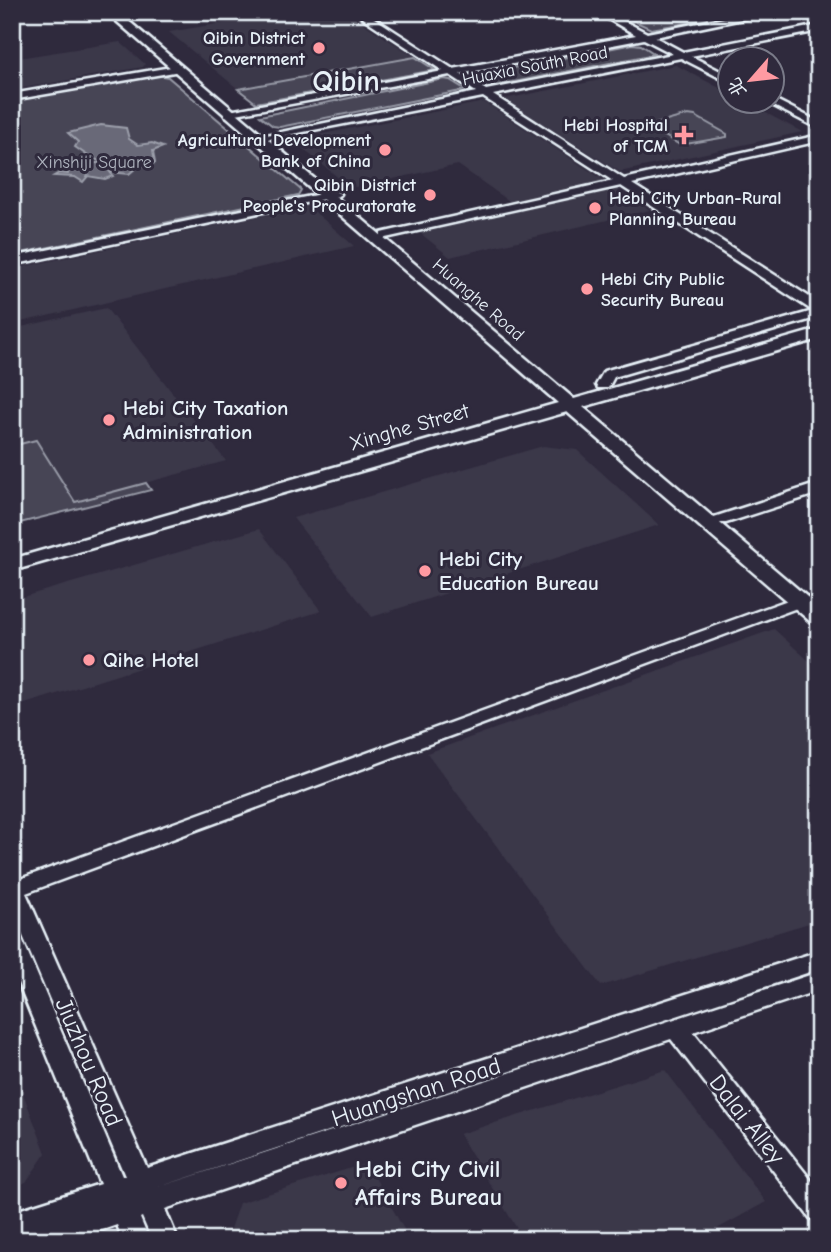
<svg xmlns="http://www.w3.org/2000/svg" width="831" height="1252" font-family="'Comic Neue','LXGW WenKai TC',sans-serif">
  <rect width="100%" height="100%" fill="#2f2a3d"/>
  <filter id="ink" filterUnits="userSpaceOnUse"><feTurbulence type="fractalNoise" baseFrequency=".0143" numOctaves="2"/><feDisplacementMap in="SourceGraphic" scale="14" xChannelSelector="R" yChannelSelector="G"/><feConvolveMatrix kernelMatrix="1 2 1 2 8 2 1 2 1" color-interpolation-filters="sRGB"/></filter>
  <g filter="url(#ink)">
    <path fill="#3b3749" d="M288 12H346L415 57 238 89 169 32Z
      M120 42 145 64 143 67 12 90V59Z
      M676 65 729 93 730 102H745L802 132 620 172 504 99Z
      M484 102 607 182 512 203 458 165 351 188 292 140Z
      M616 188 650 210 450 257 420 233Z
      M308 206 354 246 12 324V269Z
      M106 308 226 461 75 502 36 440 12 446V329Z
      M543 446 577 450 659 525 372 617 293 518Z
      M259 529 321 611 12 708V600Z
      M774 629 819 670V920L601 986 427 753Z
      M12 1065 46 1153 26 1182 12 1188Z
      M665 1070 766 1202 697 1240H524L459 1134Z
      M367 1163 410 1240H226L239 1203Z"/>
    <path fill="#464455" stroke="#979aa6" stroke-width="2" d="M615 12H719L727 16 651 29Z
      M633 44 641 45 655 54 494 86 486 85 472 76Z
      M415 57 435 70 256 103 238 89Z
      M157 75 168 77 301 190 298 195 12 255V101Z
      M444 79 450 80 466 90 280 127 273 126 260 116Z
      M688 115 695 116 727 134V137L680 145 648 126Z
      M36 440 75 502 146 483 151 490 12 525V446Z"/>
    <path fill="#696978" stroke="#9c9fab" stroke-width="2" d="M101 125 126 128 129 139 138 145 152 143 163 147 153 151 155 163 136 168 129 174 110 172 113 176 105 179 88 176 83 182 75 177 54 176 59 173 68 174 69 169 66 168C75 162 92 165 103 162L91 158 75 147 78 142 68 133Z"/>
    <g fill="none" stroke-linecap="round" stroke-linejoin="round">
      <defs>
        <path id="minor" d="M354 12H365L453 69 636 35 596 12H607L647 33 756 12H776L655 37 683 52 819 25V31L691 56 730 76V83L681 58 493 95 624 179 819 135V141L632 184 819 303V317L614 377 608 388H598L596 385 604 371 813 311 621 186 381 239V233L385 232 613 181 483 97 257 141 252 138 476 92 450 75 225 116 224 114 229 111 443 71ZM644 39 673 54 486 90 460 74Z
          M177 66 182 69 180 71 12 100V94Z
          M772 98 819 122V129L768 103Z
          M335 191 341 194 339 196 12 265V257Z
          M819 483V493L726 523H714L712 520 714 517Z
          M799 596 805 597 808 601 805 605 26 893 147 1168 819 951V969L156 1188 819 972V990L693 1032 819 1190V1222L810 1218 671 1039 165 1209 178 1240H152L142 1217 140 1218 149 1240H123L117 1225 73 1240H23L27 1231 32 1229 12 1236V1212L100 1184 12 968V932L20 935 23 941 122 1176H125L12 910V876L20 879Z"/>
        <path id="major" d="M106 12H118L574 399 819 329V339L583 407 819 607V624L812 623 567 412 12 571V559L558 403Z"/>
      </defs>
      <use href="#minor" stroke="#e8f1f8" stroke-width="5"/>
      <use href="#major" stroke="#e8f1f8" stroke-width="5"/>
      <use href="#minor" fill="#2f2a3d" fill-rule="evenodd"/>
      <use href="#major" fill="#2f2a3d" fill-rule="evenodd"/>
    </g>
  </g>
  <g fill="#ff9aa2" stroke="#2f2a3d" stroke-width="2.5">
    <circle cx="319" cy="48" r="7"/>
    <path d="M680.5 124.5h7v7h7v7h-7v7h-7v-7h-7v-7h7z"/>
    <circle cx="385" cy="150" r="7"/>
    <circle cx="430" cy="195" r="7"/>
    <circle cx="595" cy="208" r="7"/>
    <circle cx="587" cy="289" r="7"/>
    <circle cx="109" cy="420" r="7"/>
    <circle cx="425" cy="571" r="7"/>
    <circle cx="89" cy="660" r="7"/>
    <circle cx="341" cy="1183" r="7"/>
  </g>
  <g text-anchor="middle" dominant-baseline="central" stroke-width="6" stroke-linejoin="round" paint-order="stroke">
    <g font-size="18" font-weight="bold" fill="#e8f1f8" stroke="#2f2a3d" text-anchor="end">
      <text x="305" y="38">Qibin District<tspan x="305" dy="21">Government</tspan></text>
      <text x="668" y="125">Hebi Hospital<tspan x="668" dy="21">of TCM</tspan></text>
      <text x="371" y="140">Agricultural Development<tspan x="371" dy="21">Bank of China</tspan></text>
      <text x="416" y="185">Qibin District<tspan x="416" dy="21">People's Procuratorate</tspan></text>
      <text x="609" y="198" text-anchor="start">Hebi City Urban-Rural<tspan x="609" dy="21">Planning Bureau</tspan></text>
      <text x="601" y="279" text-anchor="start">Hebi City Public<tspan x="601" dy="21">Security Bureau</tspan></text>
    </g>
    <g font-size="18" fill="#e8f1f8" stroke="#2f2a3d">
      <text transform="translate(535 66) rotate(-11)">Huaxia South Road</text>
      <text transform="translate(478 300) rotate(41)">Huanghe Road</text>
    </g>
    <g font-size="18" fill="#afb4bf" stroke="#2f2a3d">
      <text x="94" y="162">Xinshiji Square</text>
    </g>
    <g font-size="21" font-weight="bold" fill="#e8f1f8" stroke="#2f2a3d" text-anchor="start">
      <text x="123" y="408">Hebi City Taxation<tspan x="123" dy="24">Administration</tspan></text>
      <text x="439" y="559">Hebi City<tspan x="439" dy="24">Education Bureau</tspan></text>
      <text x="103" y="660">Qihe Hotel</text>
    </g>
    <g font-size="21" fill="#e8f1f8" stroke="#2f2a3d">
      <text transform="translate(409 427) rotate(-16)">Xinghe Street</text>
    </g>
    <g font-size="24" fill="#e8f1f8" stroke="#2f2a3d">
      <text transform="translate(89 1062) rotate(67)">Jiuzhou Road</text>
      <text transform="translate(416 1092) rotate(-18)">Huangshan Road</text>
      <text transform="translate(747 1119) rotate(52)">Dalai Alley</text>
    </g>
    <g font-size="24" font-weight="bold" fill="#e8f1f8" stroke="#2f2a3d" text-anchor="start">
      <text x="355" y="1169">Hebi City Civil<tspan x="355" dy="28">Affairs Bureau</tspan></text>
    </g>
    <g font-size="30" font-weight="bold" fill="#e8f1f8" stroke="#2f2a3d">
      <text x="346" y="81">Qibin</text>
    </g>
  </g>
  <rect width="831" height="1252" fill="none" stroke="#2f2a3d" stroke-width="42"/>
  <rect x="21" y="21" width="789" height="1210" fill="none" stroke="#e8f1f8" stroke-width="2.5" filter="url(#ink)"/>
  <g transform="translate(751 80) rotate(242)"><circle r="33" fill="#2f2a3d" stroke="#797a88" stroke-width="2"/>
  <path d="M0-5L12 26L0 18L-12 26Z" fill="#ff9aa2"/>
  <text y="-10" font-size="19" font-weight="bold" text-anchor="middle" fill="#e8f1f8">北</text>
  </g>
</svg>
